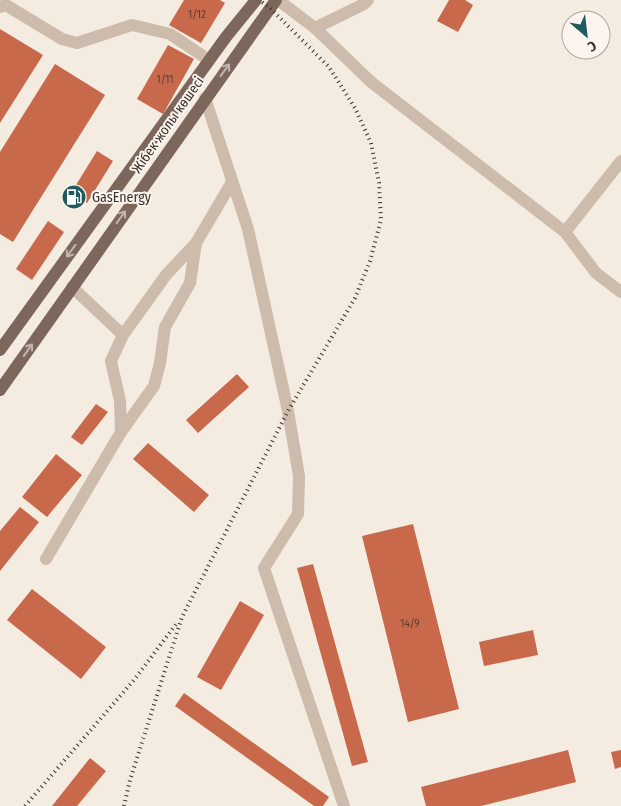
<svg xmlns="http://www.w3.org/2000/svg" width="621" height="806" font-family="'Fira Sans Condensed',sans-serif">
  <rect width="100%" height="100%" fill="#f4ebe1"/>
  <path fill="#c8694b" d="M184 0H220L225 3 201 43 169 25Z
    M449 0H465L473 5 458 32 437 21Z
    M0 29 43 55 0 123Z
    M168 45 194 59 163 114 137 99Z
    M55 64 105 95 13 242 0 234V152Z
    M97 151 113 161 87 203 71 193Z
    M48 221 64 232 32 280 16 269Z
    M237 374 249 387 198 433 186 420Z
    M96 404 108 412 82 445 71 437Z
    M148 443 209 495 194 512 133 459Z
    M56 454 82 475 47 517 22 497Z
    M20 507 39 522 0 571V531Z
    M413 524 459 709 408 722 362 536Z
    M313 564 368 762 352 766 297 568Z
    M32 589 106 647 81 679 7 620Z
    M240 601 264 615 221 690 197 677Z
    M533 630 538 655 484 666 479 642Z
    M184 693 329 797 323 806H314L175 706Z
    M568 750 576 782 481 806H426L421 787Z
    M621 750V767L615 769 611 752Z
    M90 758 106 771 77 806H52Z"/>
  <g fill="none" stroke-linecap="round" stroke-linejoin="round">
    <path stroke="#cdbbac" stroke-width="12" d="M278 0 315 28 371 82 565 232 596 273 621 292
      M0 7 6 5 62 39 77 43 132 25 170 34 209 60
      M315 28 364 4 368 0
      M205 98 248 229 288 411 299 476 298 514 264 568 344 806
      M565 232 621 161
      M72 287 123 335
      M121 432 120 401 111 361 123 335 166 275 196 243 232 182
      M46 559 121 432 154 386 160 363 165 327 190 283 196 243"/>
    <path stroke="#7d675c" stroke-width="12" d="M0 350 226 37 256 0
      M0 390 276 0"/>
    <path stroke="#3b302b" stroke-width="4" stroke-dasharray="1 4" stroke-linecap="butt" d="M25 806 134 680 177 623
      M124 806 130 780 182 617 288 411 355 298 370 261 381 220 379 183 371 143 355 108 329 67 270 8 259 0"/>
  </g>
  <defs><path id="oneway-shaft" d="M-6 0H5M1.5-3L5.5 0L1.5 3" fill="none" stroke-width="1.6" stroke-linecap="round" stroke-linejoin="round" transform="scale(1.25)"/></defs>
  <g stroke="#c2b5ac">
    <use href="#oneway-shaft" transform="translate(225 70) rotate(-54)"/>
    <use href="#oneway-shaft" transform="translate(121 217) rotate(-55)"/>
    <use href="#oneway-shaft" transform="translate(71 251) rotate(126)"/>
    <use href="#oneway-shaft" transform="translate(28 350) rotate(-55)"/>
  </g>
  <defs>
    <symbol id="fuel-disc" viewBox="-11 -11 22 22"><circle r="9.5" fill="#1f5a5e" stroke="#fbf5ee"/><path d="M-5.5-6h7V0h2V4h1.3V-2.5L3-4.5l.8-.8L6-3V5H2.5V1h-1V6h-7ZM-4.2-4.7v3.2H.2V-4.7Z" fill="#fff"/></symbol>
  </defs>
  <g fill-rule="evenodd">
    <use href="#fuel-disc" x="60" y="183" width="28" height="28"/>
  </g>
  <g text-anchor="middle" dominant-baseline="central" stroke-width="4" stroke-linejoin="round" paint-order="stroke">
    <g font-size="11" fill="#5e3e33">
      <text x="197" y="14">1/12</text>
      <text x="165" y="79">1/11</text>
      <text x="410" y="623">14/9</text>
    </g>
    <g font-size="14" fill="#3b302b" stroke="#fbf5ee">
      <text transform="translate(168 125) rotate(-55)">Жібек жолы көшесі</text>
    </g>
    <g font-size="14" fill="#3b302b" stroke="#fbf5ee" text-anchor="start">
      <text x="92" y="197">GasEnergy</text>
    </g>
  </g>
  <g transform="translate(586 35) rotate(152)"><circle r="24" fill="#fbf5ee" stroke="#aea6a0"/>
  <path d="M0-4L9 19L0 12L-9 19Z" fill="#1f5a5e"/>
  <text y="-8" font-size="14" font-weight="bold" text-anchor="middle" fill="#3b302b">С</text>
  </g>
</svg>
